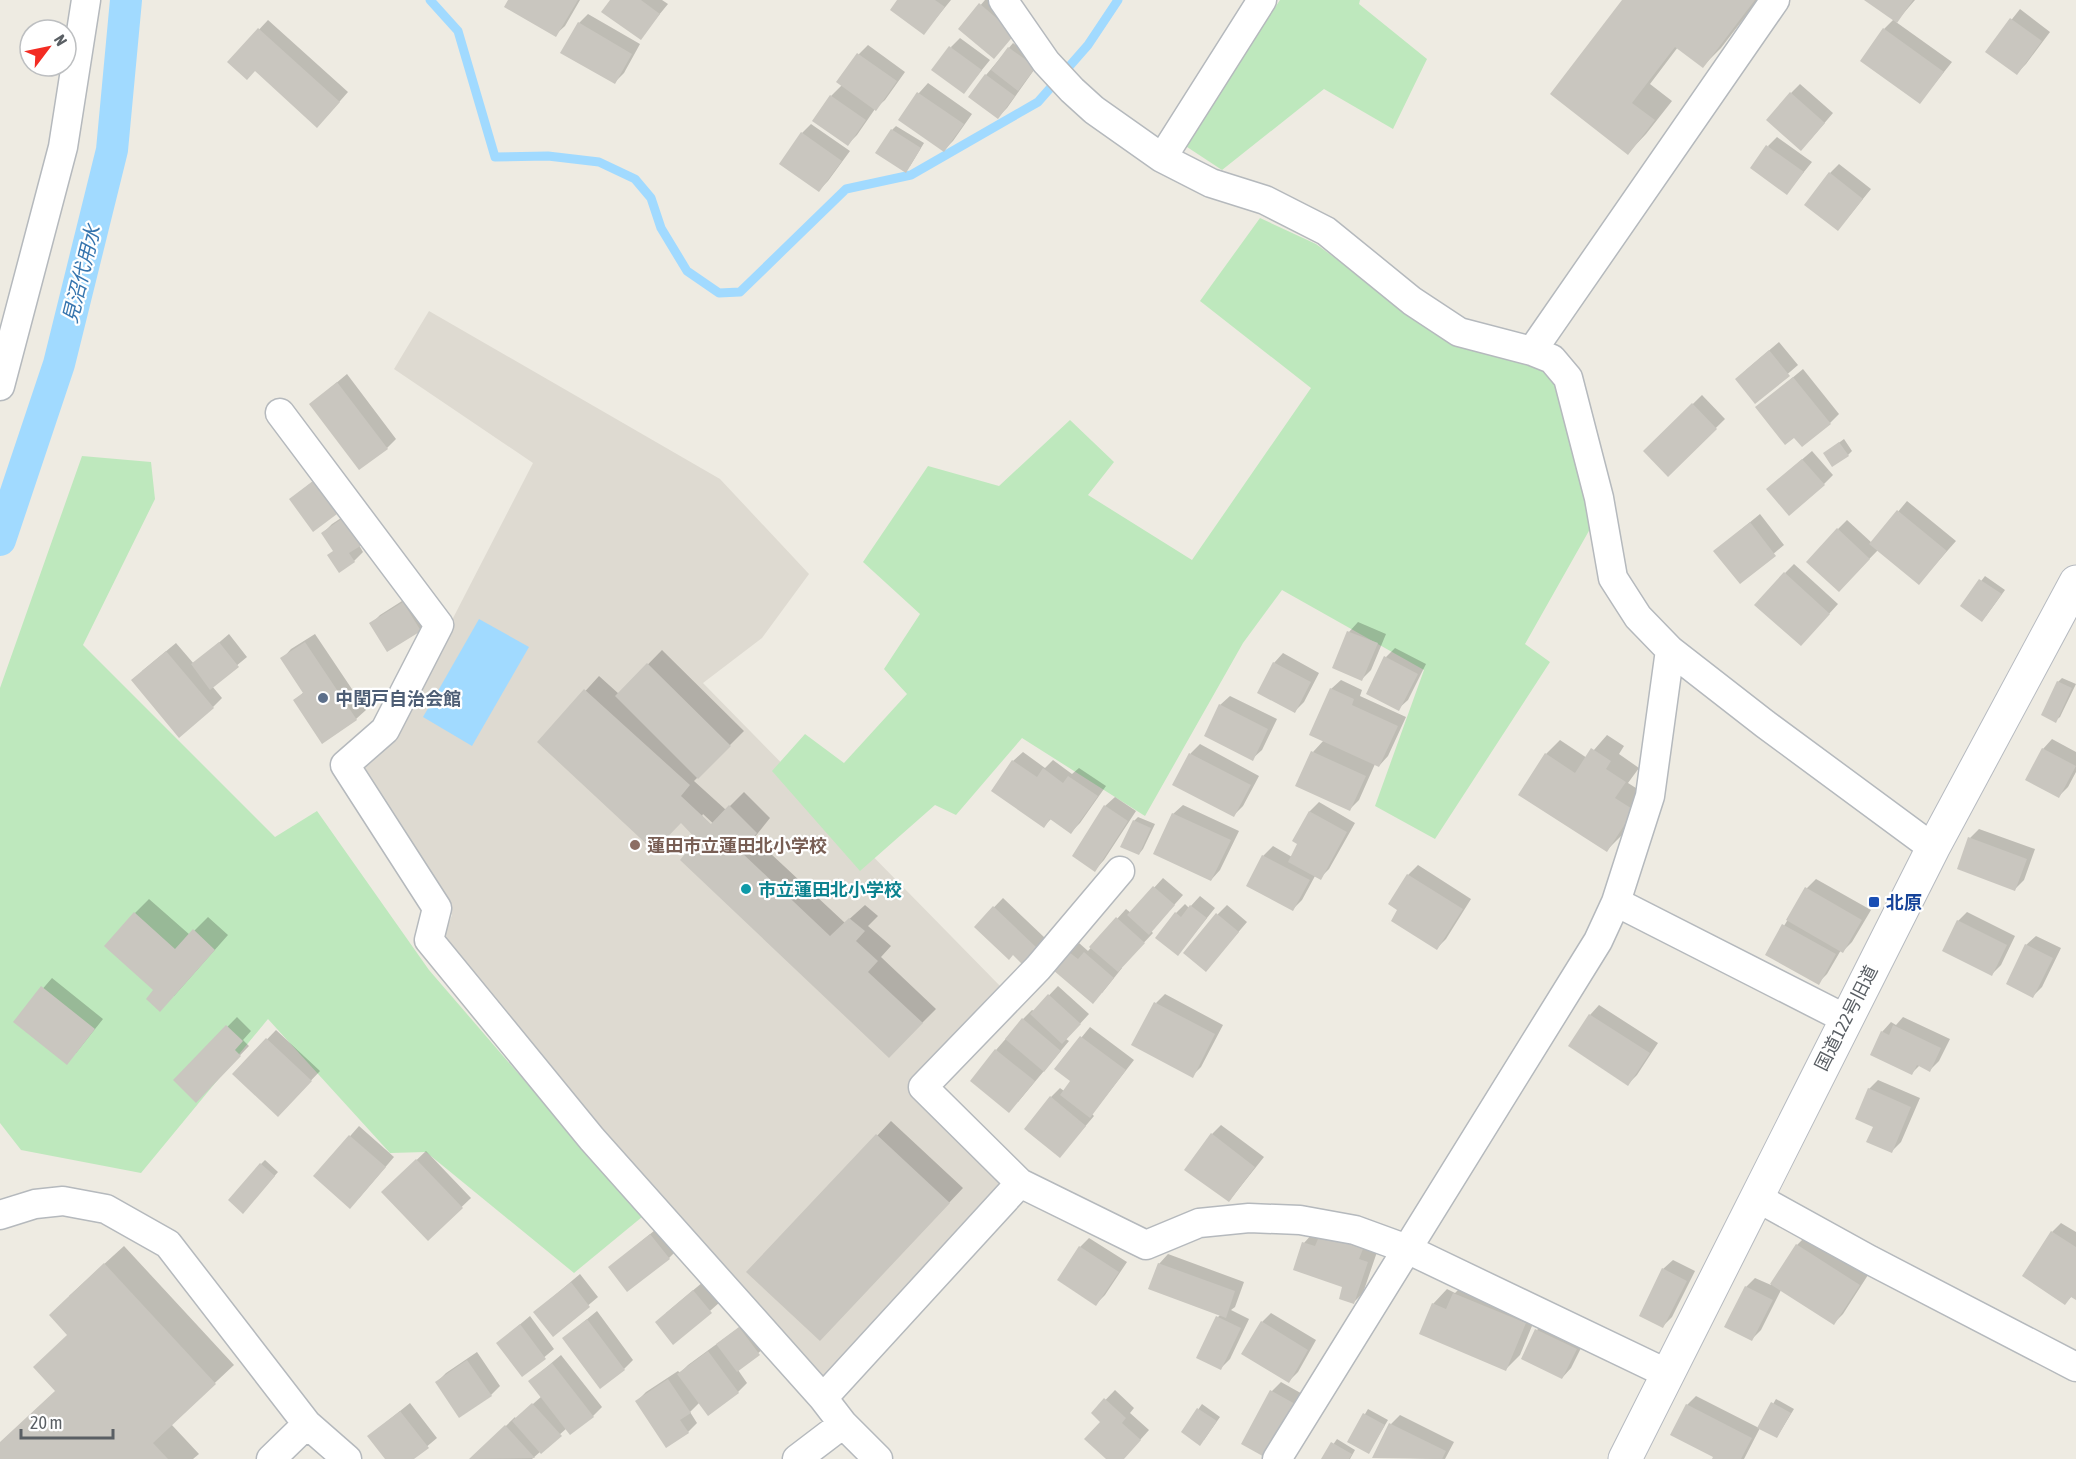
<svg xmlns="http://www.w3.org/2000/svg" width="2076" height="1459" font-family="'Asap Condensed','Noto Sans JP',sans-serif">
  <rect width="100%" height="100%" fill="#eeebe2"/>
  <path fill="#dedad1" d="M429 311 720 479 809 574 762 638 703 683 1002 988 909 1084 1002 1175 1004 1189 820 1383 601 1133 442 941 452 915 363 775 368 760 385 750 533 463 394 369Z"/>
  <path fill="#bee8bd" d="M1280 0H1360L1359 4 1427 59 1393 129 1324 89 1222 170 1184 145Z
    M1260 218 1316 244 1403 308 1519 357 1565 381 1590 529 1525 644 1550 662 1435 839 1375 806 1424 670 1282 590 1243 643 1145 816 1022 738 956 815 935 805 860 871 772 771 805 734 844 763 907 694 884 669 920 614 863 562 928 466 999 486 1070 420 1114 462 1088 495 1192 560 1311 388 1200 301Z
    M82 456 151 462 155 499 83 645 275 837 317 811 429 970 642 1217 574 1273 426 1152 390 1153 268 1019 141 1173 21 1150 0 1123V688Z"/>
  <path fill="#a1daff" d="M479 619 529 647 472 746 423 717Z"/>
  <path fill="#0003" fill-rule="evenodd" d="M510 0H580L565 26 555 35Z
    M612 0H662L668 4 640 38Z
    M899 0H951L924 33Z
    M985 0H995L1023 24 960 29Z
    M1624 0H1758L1721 48 1703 66 1678 47 1650 84 1672 101 1646 134 1628 153Z
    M1867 0H1915L1896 22 1952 62 1920 102 1884 29 1894 19Z
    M2020 9 2050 32 2026 64 2017 73 1987 51Z
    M588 14 640 44 624 73 615 82 579 23Z
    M268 20 348 92 326 117 255 69 229 62Z
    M960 38 990 60 964 92 951 47Z
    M1013 43 1039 63 1007 108 998 117 986 75Z
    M868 45 905 72 885 100 875 109 857 135 848 144 831 96 842 85 839 82 859 54Z
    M928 83 972 114 953 141 944 150 900 119 919 93Z
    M1800 84 1833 113 1810 140 1791 93Z
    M811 124 850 151 828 181 819 190 802 133Z
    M896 126 924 143 910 166 892 130Z
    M1777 137 1812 162 1787 193 1768 146Z
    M1839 164 1871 189 1846 220 1830 173Z
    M1779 342 1798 365 1755 402 1746 370Z
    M1803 369 1839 414 1830 423 1757 407Z
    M347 374 396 439 387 448 311 404Z
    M1702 395 1725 419 1668 475 1645 451Z
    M1844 439 1852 451 1848 455 1825 453Z
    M1812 451 1833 475 1824 484 1778 480Z
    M323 473 345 504 336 513 291 499Z
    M1907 501 1956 541 1919 583 1878 550 1848 581 1838 529 1847 520 1872 543Z
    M353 510 359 545 363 552 354 561 335 550 323 533 332 524Z
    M1760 514 1784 545 1740 582 1715 551Z
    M1794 564 1838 604 1810 635 1785 573Z
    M1985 576 2005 590 1986 616 1962 606Z
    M413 594 429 620 420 629 371 624 380 615Z
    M1358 622 1386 634 1371 670 1362 679 1334 667 1349 632Z
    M229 634 247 657 212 686 222 698 213 707 142 671 176 643 194 664Z
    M315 634 366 710 356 719 295 700 304 692 282 659 291 649Z
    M1395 648 1426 664 1408 700 1398 709 1386 657Z
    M662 650 744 731 694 781 726 810 744 792 770 818 754 838 845 923 865 905 878 916 868 926 891 946 881 957 936 1009 889 1056 681 821 539 742 599 676 619 694ZM703 814 718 828 716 830 702 816Z
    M1283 653 1319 673 1304 702 1295 711 1259 692 1274 663Z
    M2062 678 2076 684 2060 717 2055 721 2058 682Z
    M1341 680 1362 690 1360 696 1406 717 1388 756 1379 766 1375 764 1359 800 1350 809 1313 752 1324 740 1331 689Z
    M1230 696 1277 719 1262 750 1252 759 1220 705Z
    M1607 735 1624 746 1619 754 1639 768 1628 783 1647 795 1621 836 1607 850 1546 754 1560 740 1587 758Z
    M2052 739 2076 752V772L2068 787 2059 796 2027 779 2043 749Z
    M1200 744 1259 776 1243 806 1234 815 1174 784 1191 753Z
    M1023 752 1045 768 1053 760 1072 774 1079 768 1106 786 1080 823 1071 832 1052 818 1044 826 1013 761Z
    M1115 797 1136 811 1104 860 1095 870 1105 806Z
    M1319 802 1355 823 1329 869 1320 878 1315 876 1302 900 1293 909 1248 885 1263 856 1273 846 1292 857 1300 844 1294 841 1310 811Z
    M1183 805 1239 831 1220 870 1211 880 1173 814Z
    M1138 817 1155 824 1143 849 1139 854 1134 821Z
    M1979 829 2035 849 2024 880 2015 889 1970 838Z
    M1418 865 1471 899 1446 939 1437 948 1399 910 1390 904 1408 875Z
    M1163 878 1183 895 1151 931 1153 933 1121 967 1122 968 1102 993 1056 969 1079 943 1088 951 1126 909 1131 913Z
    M1816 879 1871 910 1852 942 1843 951 1841 950 1827 974 1818 983 1767 954 1807 888Z
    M1200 896 1215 908 1178 954 1176 913 1185 904 1189 908Z
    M1003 898 1045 938 1031 953 976 926Z
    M149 899 190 935 208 917 228 935 174 996 155 990 135 913Z
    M1227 905 1247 922 1206 970 1218 914Z
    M1967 912 2015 936 2001 965 1992 974 1958 921Z
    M2036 936 2061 948 2042 987 2033 996 2026 945Z
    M52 978 103 1019 76 1053 15 1021Z
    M1058 986 1089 1014 1066 1039 1069 1041 1018 1102 996 1050 1023 1019 1032 1010 1034 1011Z
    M1165 994 1223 1025 1201 1067 1192 1076 1156 1003Z
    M1599 1005 1658 1043 1637 1075 1628 1084 1570 1046 1590 1015Z
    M237 1017 251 1031 243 1040 249 1046 196 1101 175 1080Z
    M1903 1017 1950 1039 1939 1061 1930 1070 1920 1065 1912 1073 1882 1032 1891 1022 1896 1025Z
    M1090 1027 1134 1060 1092 1114 1094 1116 1060 1156 1051 1097 1060 1088 1064 1091 1072 1081 1056 1069Z
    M276 1030 320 1071 287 1106 234 1074Z
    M1878 1080 1920 1098 1901 1142 1892 1151 1875 1126 1869 1089Z
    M891 1121 963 1188 834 1325 749 1272Z
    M1221 1125 1264 1157 1229 1201 1212 1134Z
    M359 1126 394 1157 359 1198 315 1176Z
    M426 1151 471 1198 428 1239 383 1192Z
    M265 1160 278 1172 247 1208 261 1164Z
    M2061 1223 2076 1232V1298L2072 1296 2065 1303 2052 1232Z
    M660 1226 678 1249 669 1258 610 1267Z
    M1330 1226 1377 1252 1363 1293 1354 1302 1344 1286 1304 1243 1313 1233Z
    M1806 1236 1868 1275 1843 1314 1834 1323 1781 1290 1761 1330 1752 1339 1746 1287 1755 1278 1771 1285 1797 1245Z
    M1089 1238 1127 1262 1105 1295 1096 1304 1080 1247Z
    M124 1246 234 1365 171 1424 199 1454 193 1459H0V1443L57 1390 69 1334V1296Z
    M1168 1254 1244 1282 1235 1307 1231 1310 1249 1319 1230 1359 1221 1368 1218 1317 1221 1314 1159 1264Z
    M1673 1260 1695 1271 1672 1317 1663 1326V1269Z
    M580 1274 598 1297 553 1335 535 1312Z
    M1468 1280 1539 1309 1520 1355 1506 1369 1433 1304 1447 1289 1455 1293Z
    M703 1282 720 1302 674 1343 666 1313Z
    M597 1311 633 1360 624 1369 564 1338Z
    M1271 1313 1316 1340 1298 1372 1289 1381 1262 1322Z
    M530 1316 554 1349 523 1375 498 1343Z
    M1546 1321 1585 1340 1571 1368 1562 1378 1537 1330Z
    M744 1324 763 1349 738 1370 747 1383 738 1392 708 1414 700 1402 690 1412 697 1423 688 1432 637 1401 646 1392 678 1371 680 1373 688 1365Z
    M477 1352 500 1386 491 1395 437 1382 446 1373Z
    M561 1355 602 1407 593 1416 567 1428 532 1459H472L515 1417 516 1419 542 1396 530 1381Z
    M1281 1382 1306 1396 1268 1457 1272 1391Z
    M1115 1390 1134 1408 1130 1413 1149 1430 1123 1459H1108L1102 1422 1093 1413Z
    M1696 1396 1759 1428 1776 1399 1794 1409 1777 1437 1760 1428 1744 1459H1713L1715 1456 1687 1405Z
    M410 1403 437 1438 412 1459H387L369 1436Z
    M1202 1404 1220 1417 1204 1440 1183 1432Z
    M1368 1409 1388 1420 1369 1452 1349 1441Z
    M1400 1415 1454 1442 1445 1459 1374 1457 1391 1424Z
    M1337 1439 1355 1450 1350 1459H1323Z"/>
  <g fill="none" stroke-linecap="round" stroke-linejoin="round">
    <path stroke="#a1daff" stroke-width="9" d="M430 0 458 31 495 157 548 156 599 162 635 179 651 198 661 228 687 271 719 293 740 292 846 189 911 175 1038 102 1088 45 1118 0"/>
    <path stroke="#a1daff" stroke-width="32" d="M0 540 59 364 112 150 126 0"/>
  </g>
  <path fill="#c9c6bf" d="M508 0H578L556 37 504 7Z
    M610 0H641L660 14 641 40 601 12Z
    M897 0H935L945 7 924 35 890 10Z
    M1622 0H1755L1703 68 1675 47 1632 103 1655 120 1628 155 1550 94Z
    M1864 0H1913L1897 23Z
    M979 3 1015 34 994 59 958 29Z
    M2010 18 2042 41 2017 75 1985 52Z
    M578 22 632 54 615 84 560 53Z
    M258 28 340 102 317 128 255 71 247 80 227 62Z
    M1883 28 1944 72 1920 104 1860 61Z
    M949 46 982 70 964 94 931 70Z
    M1008 47 1036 67 1018 91 991 70Z
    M857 53 897 81 876 111 836 82Z
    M985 74 1015 96 998 119 968 97Z
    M917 92 964 124 944 152 898 120Z
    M1790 92 1825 123 1801 151 1766 120Z
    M830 95 866 120 848 146 812 121Z
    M891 129 921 148 906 173 875 153Z
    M801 132 842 161 819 192 779 164Z
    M1766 145 1804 172 1787 195 1750 168Z
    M1829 172 1863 199 1838 231 1804 205Z
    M1769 350 1790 376 1755 404 1735 379Z
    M1793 377 1831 424 1802 447 1794 438 1785 445 1755 407Z
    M337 382 388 449 359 470 309 404Z
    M1692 403 1717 429 1668 477 1643 451Z
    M1839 442 1849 456 1832 467 1823 453Z
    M1802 459 1825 485 1789 516 1766 489Z
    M313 481 337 514 313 532 289 499Z
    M1897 510 1947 551 1919 585 1869 544Z
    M343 518 362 545 349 553 355 562 339 573 327 555 333 551 321 533Z
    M1750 522 1776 556 1740 584 1713 551Z
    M1837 528 1870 559 1839 592 1806 562Z
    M1784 572 1830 614 1801 646 1754 605Z
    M1979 579 2002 594 1982 622 1960 606Z
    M403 602 421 631 387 652 369 623Z
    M1347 631 1378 643 1362 681 1332 668Z
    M219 642 239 667 210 690 191 664Z
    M305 642 357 720 322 744 293 700 303 693 280 658Z
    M166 651 214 708 179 738 131 680Z
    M1384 656 1418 674 1399 711 1366 694Z
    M1273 662 1311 682 1295 713 1257 693Z
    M647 663 731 746 698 779 615 696Z
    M2057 681 2072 688 2056 723 2041 715Z
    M1330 688 1354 699 1352 705 1398 726 1379 767 1309 735Z
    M584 689 690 785 681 796 711 824 729 805 757 833 741 852 830 936 849 918 865 931 856 941 878 961 868 972 923 1023 889 1058 680 860 697 840 681 823 654 851 537 742Z
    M1219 704 1268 729 1253 761 1204 736Z
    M1591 748 1611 761 1606 769 1626 782 1615 798 1634 810 1607 852 1518 795 1545 753 1575 773Z
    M2042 748 2076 766 2059 798 2025 780Z
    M1311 751 1366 776 1350 811 1295 786Z
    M1189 753 1251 785 1234 817 1172 785Z
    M1012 760 1037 777 1043 768 1063 783 1068 776 1098 796 1071 834 1050 819 1044 828 991 791Z
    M1104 805 1128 821 1095 872 1072 856Z
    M1309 811 1347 832 1321 880 1288 862 1297 844 1292 841Z
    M1172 813 1231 840 1211 881 1153 854Z
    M1133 820 1151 828 1139 855 1120 847Z
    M1968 837 2027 859 2015 891 1957 869Z
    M1262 855 1310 880 1293 911 1246 886Z
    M1407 874 1463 909 1437 950 1391 921 1397 910 1388 904Z
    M1153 886 1175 905 1149 935 1127 915Z
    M1805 887 1862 920 1843 953 1786 920Z
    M1190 905 1207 918 1178 956 1155 938 1175 912 1181 917Z
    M993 906 1037 948 1022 964 1013 955 1009 960 974 927Z
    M134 912 175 949 193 929 215 950 160 1012 146 999 153 990 104 946Z
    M1216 913 1239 932 1206 972 1183 953Z
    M1116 917 1145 943 1118 972 1089 947Z
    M1957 920 2007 945 1992 976 1942 951Z
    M1782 924 1836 954 1819 985 1765 955Z
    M2025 944 2053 958 2033 998 2006 984Z
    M1069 952 1078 959 1084 952 1114 978 1093 1004 1053 970Z
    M41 986 95 1029 67 1065 13 1022Z
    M1048 994 1081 1024 1062 1044 1030 1014Z
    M1154 1002 1215 1034 1193 1078 1131 1045Z
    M1589 1014 1650 1053 1628 1086 1568 1046Z
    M1022 1018 1061 1051 1044 1072 1005 1039Z
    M226 1025 243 1041 235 1050 241 1056 196 1103 173 1080Z
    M1893 1025 1941 1048 1930 1072 1917 1065 1912 1075 1870 1055 1881 1031 1889 1035Z
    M1080 1036 1126 1070 1090 1118 1060 1095 1070 1081 1054 1069Z
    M266 1038 312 1081 278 1117 232 1074Z
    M995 1049 1035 1081 1009 1113 970 1081Z
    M1868 1088 1911 1107 1892 1153 1866 1142 1873 1127 1855 1119Z
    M1050 1096 1086 1126 1060 1158 1024 1129Z
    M1211 1133 1255 1167 1229 1202 1184 1170Z
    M876 1134 950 1203 820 1341 746 1272Z
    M349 1135 386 1167 350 1209 313 1176Z
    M416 1159 463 1208 428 1241 381 1192Z
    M260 1163 275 1176 243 1214 228 1200Z
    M2051 1231 2076 1247V1300L2071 1297 2065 1305 2022 1276Z
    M650 1234 670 1259 627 1292 608 1267Z
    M1320 1234 1363 1249 1359 1259 1368 1262 1354 1304 1339 1299 1342 1287 1293 1270 1302 1242 1315 1246Z
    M1796 1244 1860 1285 1834 1325 1770 1284Z
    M1079 1246 1119 1272 1096 1306 1057 1280Z
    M104 1263 216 1384 153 1443 168 1459H0V1442L55 1391 33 1367 67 1335 49 1315Z
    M1158 1263 1235 1291 1226 1318 1148 1289Z
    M1662 1268 1687 1281 1663 1328 1639 1316Z
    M571 1282 590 1307 553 1337 533 1312Z
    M1745 1286 1773 1300 1752 1341 1724 1327Z
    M693 1290 712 1313 673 1345 655 1322Z
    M1453 1293 1526 1323 1506 1371 1419 1334 1432 1303 1446 1309Z
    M1216 1316 1241 1328 1221 1370 1196 1358Z
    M587 1319 625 1370 600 1389 562 1338Z
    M1261 1321 1308 1350 1289 1383 1241 1354Z
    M520 1324 546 1359 522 1377 496 1343Z
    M739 1327 760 1355 737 1372 716 1344Z
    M1535 1329 1577 1349 1562 1379 1521 1359Z
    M708 1351 739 1393 708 1416 677 1374Z
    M467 1360 492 1396 459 1418 435 1382Z
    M552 1363 594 1417 570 1435 528 1381Z
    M668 1379 691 1413 680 1420 689 1433 666 1448 635 1401Z
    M1270 1390 1297 1405 1268 1459 1241 1444Z
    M1104 1398 1126 1418 1122 1423 1141 1440 1124 1459H1106L1084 1439 1100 1422 1091 1413Z
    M1771 1402 1791 1413 1777 1438 1757 1428Z
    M532 1403 562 1436 541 1454 512 1421Z
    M1686 1404 1752 1438 1741 1459H1712L1713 1457 1670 1435Z
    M1197 1408 1217 1421 1200 1446 1181 1432Z
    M400 1411 429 1448 414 1459H385L367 1436Z
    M1363 1413 1385 1425 1369 1454 1347 1442Z
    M1389 1423 1446 1451 1442 1459 1372 1458Z
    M505 1425 535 1458 469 1459Z
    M1331 1442 1352 1454 1349 1459H1321Z"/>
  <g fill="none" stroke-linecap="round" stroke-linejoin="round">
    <defs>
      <path id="street" d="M1003 0 1046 62 1072 90 1094 110 1162 158 1211 183 1265 200 1326 231 1412 301 1459 332 1532 351 1552 359 1568 378 1599 498 1613 578 1638 617 1670 650 1765 724 1933 848
        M1162 158 1262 0
        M1532 351 1775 0
        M0 386 63 147 86 0
        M280 413 439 625 385 730 345 765 437 908 429 940 592 1139 823 1398 843 1424 878 1459
        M1616 902 1846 1019
        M1020 1183 1146 1245 1199 1223 1249 1218 1300 1220 1355 1230 1407 1249 1668 1374
        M1756 1197 1870 1260 2076 1367
        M0 1215 35 1204 63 1201 106 1209 168 1244 307 1424 347 1459
        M823 1398 1020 1183 923 1087 1038 968 1120 871
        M271 1459 307 1424
        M797 1459 843 1424
        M1277 1459 1598 941 1616 902 1650 796 1670 650"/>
      <path id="secondary" d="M1625 1459 1933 848 2076 582"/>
    </defs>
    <use href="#street" stroke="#b5b9bd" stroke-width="31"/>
    <use href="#secondary" stroke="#b6bac0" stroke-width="35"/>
    <use href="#street" stroke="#fff" stroke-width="28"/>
    <use href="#secondary" stroke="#fff" stroke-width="33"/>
  </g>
  <circle fill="#5c6f8a" stroke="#fff" stroke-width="2" cx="323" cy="698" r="6"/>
  <circle fill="#8d6e63" stroke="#fff" stroke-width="2" cx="635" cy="845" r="6"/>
  <circle fill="#0f9aa8" stroke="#fff" stroke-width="2" cx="746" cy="889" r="6"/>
  <rect fill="#1a4fb4" stroke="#fff" stroke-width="2" x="1868" y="896" width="12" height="12" rx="3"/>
  <g text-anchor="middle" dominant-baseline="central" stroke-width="4.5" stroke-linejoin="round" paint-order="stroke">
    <g font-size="18" font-weight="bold" fill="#4e5e75" stroke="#fff" text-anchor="start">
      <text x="335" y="698">中閏戸自治会館</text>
    </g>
    <g font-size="18" font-weight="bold" fill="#785e54" stroke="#fff" text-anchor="start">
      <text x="647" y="845">蓮田市立蓮田北小学校</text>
    </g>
    <g font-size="18" font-weight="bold" fill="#0d838f" stroke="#fff" text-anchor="start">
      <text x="758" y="889">市立蓮田北小学校</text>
    </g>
    <g font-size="18" font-weight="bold" fill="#164399" stroke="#fff" text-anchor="start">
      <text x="1886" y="902">北原</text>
    </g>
    <g font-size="18" fill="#5a5f64" stroke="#fff">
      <text transform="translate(1846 1018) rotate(-63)">国道122号旧道</text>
    </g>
    <g font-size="20" font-style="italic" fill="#3675ae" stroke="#fff">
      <text transform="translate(81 274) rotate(-76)">見沼代用水</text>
    </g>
  </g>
  <g transform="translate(48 48) rotate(58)"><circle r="28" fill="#ffffff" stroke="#bdbfc1" stroke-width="1.5"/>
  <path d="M0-4.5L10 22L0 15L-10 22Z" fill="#f32c23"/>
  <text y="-9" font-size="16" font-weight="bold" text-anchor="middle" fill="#5a5f64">N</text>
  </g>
  <path d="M21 1429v9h92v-9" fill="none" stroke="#5a5f64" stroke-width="3"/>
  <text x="30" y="1429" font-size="18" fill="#5a5f64" stroke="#ffffff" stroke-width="4.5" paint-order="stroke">20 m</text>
</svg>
